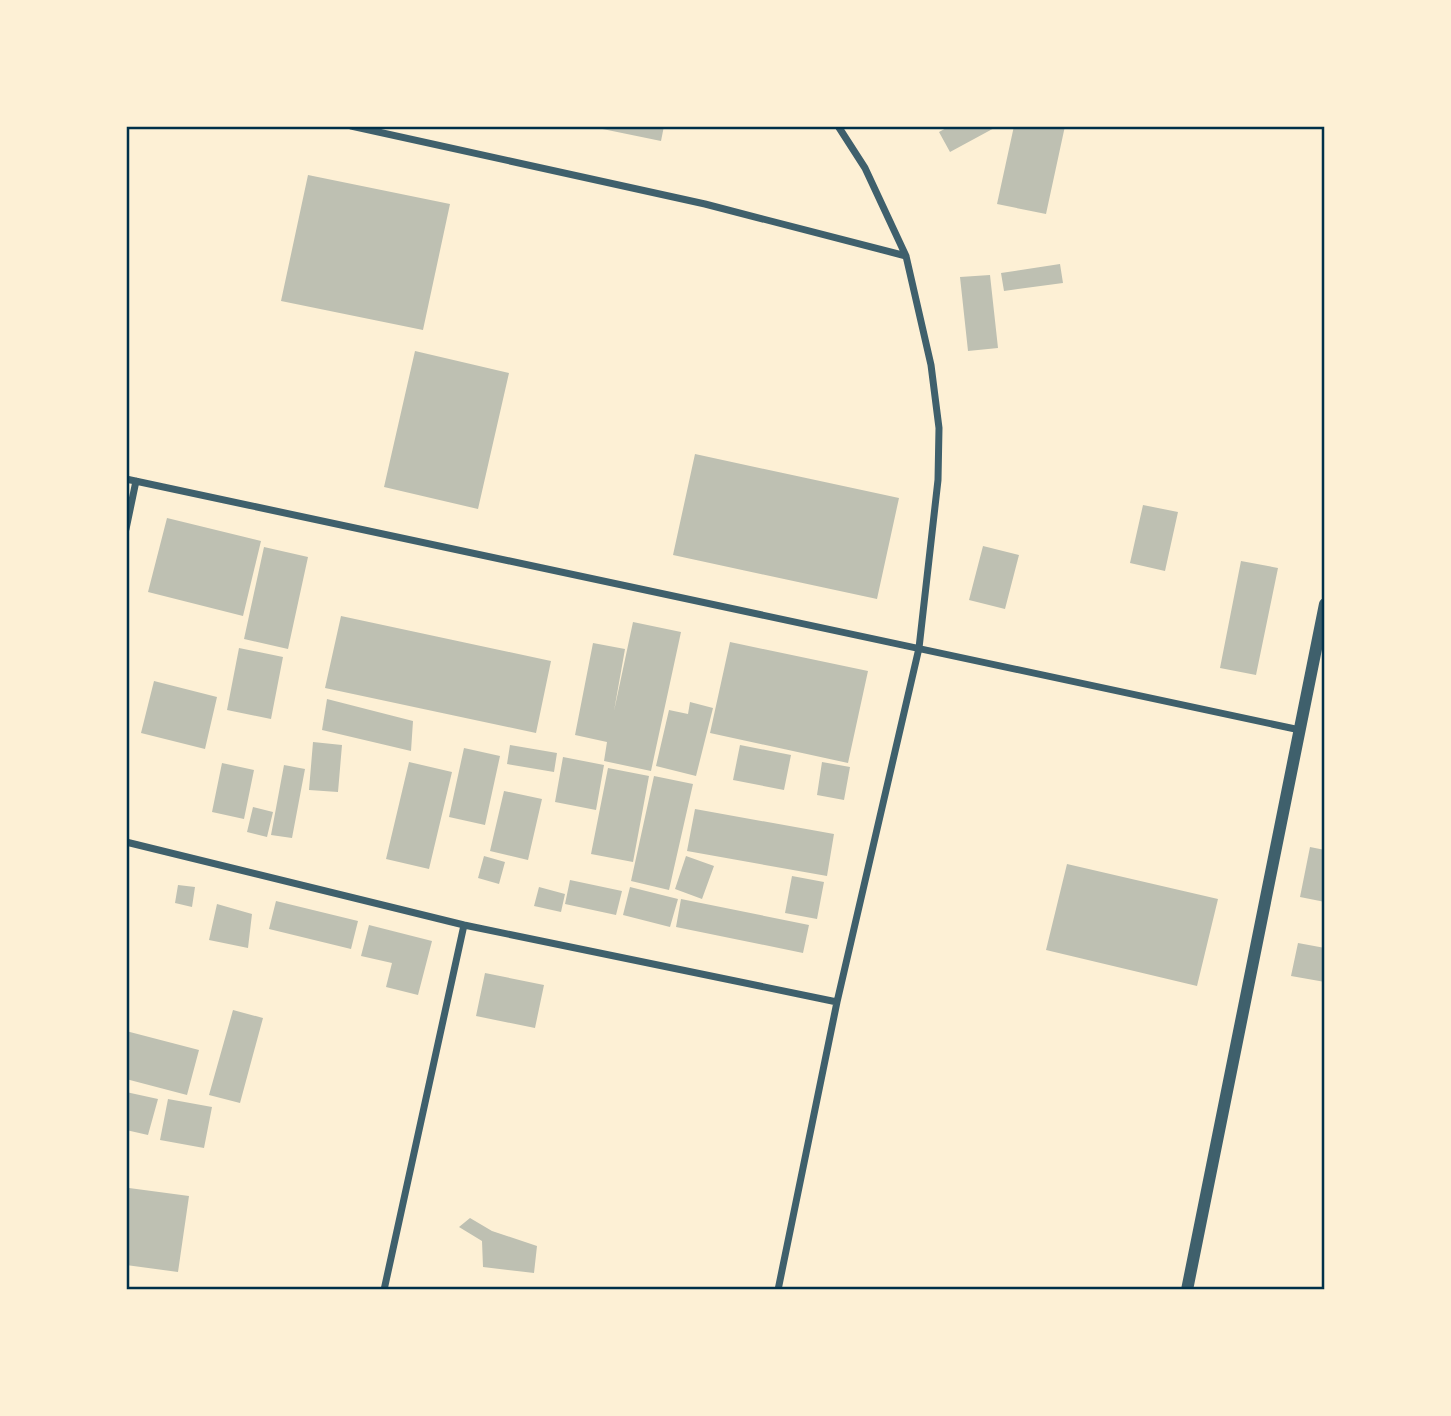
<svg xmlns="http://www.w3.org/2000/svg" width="1451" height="1416" font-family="Karla,sans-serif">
  <rect width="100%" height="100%" fill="#fdf0d5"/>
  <path fill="#bec0b2" d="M588 126H664L661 141Z
    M950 126H998L950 152 939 132Z
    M1014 126H1065L1046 214 997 204Z
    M308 175 450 204 423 330 281 301Z
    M1060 264 1063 283 1004 291 1001 273Z
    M990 275 998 348 968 351 960 277Z
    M415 351 509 373 478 509 384 487Z
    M695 454 899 498 877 599 673 555Z
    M1143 505 1178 512 1165 571 1130 563Z
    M167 518 261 541 243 616 148 592Z
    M983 546 1019 555 1005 609 969 600Z
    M264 547 308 557 288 649 244 639Z
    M1241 561 1278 568 1256 675 1220 668Z
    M341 616 551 661 536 733 325 688Z
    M633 622 681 632 651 771 604 761 607 742 575 735 593 643 625 649 614 711Z
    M730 642 868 671 848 763 710 733Z
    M239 648 283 657 271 719 227 710Z
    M154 681 217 697 205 749 141 733Z
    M327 699 413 721 411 751 322 730Z
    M690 702 713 708 696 776 656 766 669 710 688 714Z
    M313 742 342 745 338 792 309 790Z
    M510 745 557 753 554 772 507 764Z
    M740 745 791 755 784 790 733 780Z
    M464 748 500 756 485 825 449 817Z
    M563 757 604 765 596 810 555 802Z
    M409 762 452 772 429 869 386 859Z
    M822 762 850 767 844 800 817 795Z
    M222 763 254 770 244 819 212 812Z
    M284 765 305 769 292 838 271 835Z
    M608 768 649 776 633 862 591 854Z
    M654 776 693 784 669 890 631 881Z
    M504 791 542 799 528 860 490 851Z
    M253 807 273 812 267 837 247 832Z
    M695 809 834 834 827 876 687 851Z
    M1310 847 1325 850V902L1300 897Z
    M484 856 505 862 499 884 478 878Z
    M686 856 714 866 702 899 675 889Z
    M1067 864 1218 899 1197 986 1046 950Z
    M792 876 824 882 817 919 785 913Z
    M570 880 622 891 616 915 565 904Z
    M178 885 195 887 192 907 175 903Z
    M539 887 565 894 561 912 534 906Z
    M630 887 678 899 670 927 623 915Z
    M681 899 809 925 803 953 676 927Z
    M276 901 358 921 351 949 269 929Z
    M217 904 252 914 248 948 209 940Z
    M369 925 432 941 418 995 386 987 392 963 361 956Z
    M1298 943 1325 948V982L1291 976Z
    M485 973 544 985 535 1028 476 1016Z
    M233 1010 263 1018 240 1103 209 1095Z
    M126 1031 199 1050 187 1095 126 1079Z
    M126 1092 158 1099 148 1135 126 1130Z
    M168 1099 212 1107 204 1148 160 1140Z
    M129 1188 189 1196 178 1272 126 1265V1207Z
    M470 1218 492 1231 537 1246 534 1273 483 1267 482 1241 459 1227Z"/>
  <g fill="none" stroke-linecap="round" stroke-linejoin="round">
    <path stroke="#3f606c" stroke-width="7" d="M351 126 705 204 906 256 931 365 939 428 938 480 919 648 837 1002 778 1290
      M838 126 865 168 906 256
      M126 479 1300 730
      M126 529 136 481
      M126 842 464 925 837 1002
      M384 1290 464 925"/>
    <path stroke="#3f606c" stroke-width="12" d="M1187 1290 1325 604"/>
  </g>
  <rect width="1451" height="1416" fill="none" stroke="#fdf0d5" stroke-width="256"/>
  <rect x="128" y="128" width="1195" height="1160" fill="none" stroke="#003049" stroke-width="2.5"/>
</svg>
